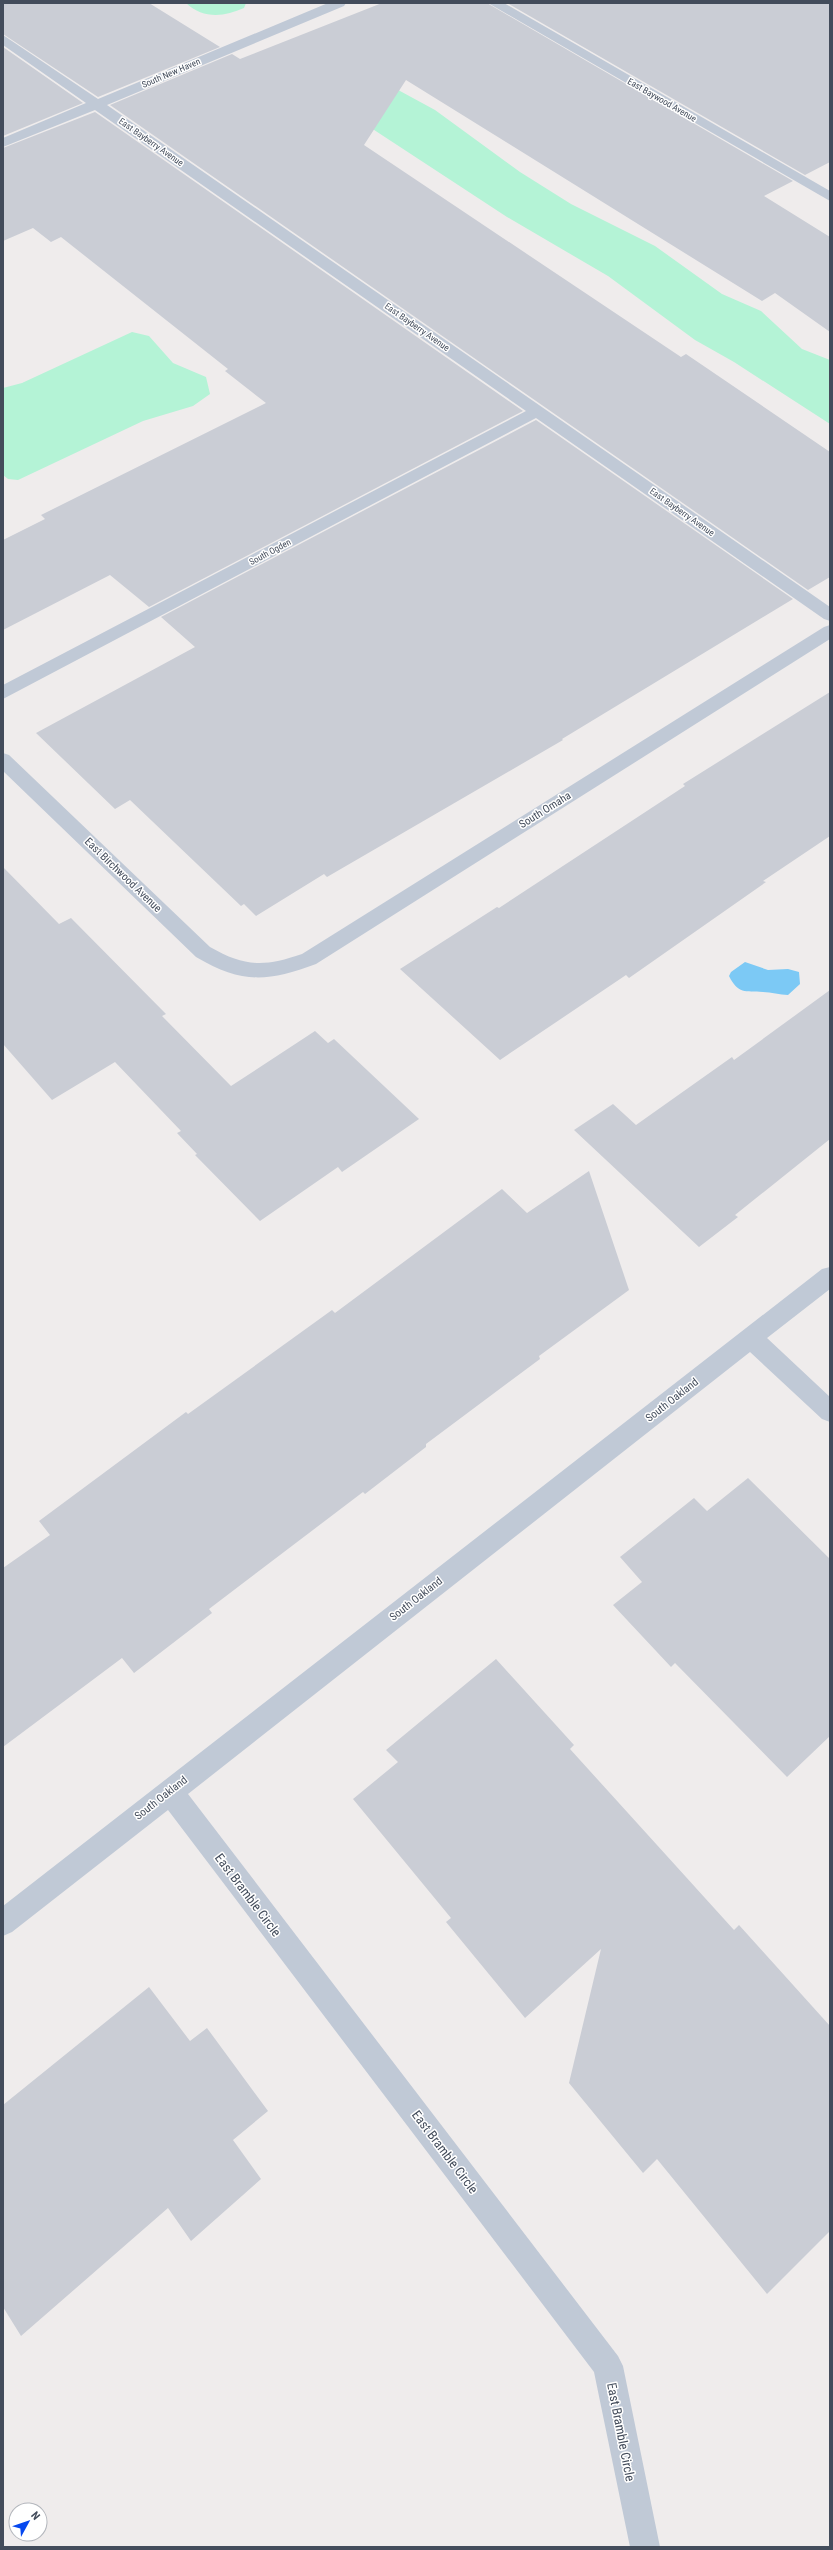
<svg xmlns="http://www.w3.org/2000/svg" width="833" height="2550" font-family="'Roboto Condensed',sans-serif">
  <rect width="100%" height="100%" fill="#efecec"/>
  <path fill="#b4f3d6" d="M186 3H246L244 8C224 17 203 19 186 3Z
    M325 41 400 91 435 110 520 172 571 204 655 246 722 294 761 311 802 349 830 360V424L734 362 695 340 608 276 507 217 365 124Z
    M132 332 149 336 173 363 206 377 210 394 193 406 143 421 18 480 8 479 3 475V388L22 383Z"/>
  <path fill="#7cc9f5" d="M745 962 768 970 788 969 799 972 800 984 788 995C780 995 771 992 763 992 745 991 738 994 729 976L731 972Z"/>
  <path fill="#cacdd5" d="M3 3H149L220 47 98 97 3 34Z
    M382 3H487L793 181 764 196 830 237V332L775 293 762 301 406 80 364 145 681 357 686 354 830 452V577L808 590 110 105 232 54 240 59Z
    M507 3H830V162L805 175Z
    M3 47 83 103 3 136Z
    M95 112 523 411 149 607 110 575 3 630V540L45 519 41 515 266 403 225 371 228 369 61 237 51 242 33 228 3 241V148Z
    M536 420 793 599 562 739 563 740 327 877 324 874 256 916 244 904 241 906 130 800 115 809 36 733 195 647 161 617Z
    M830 692V836L763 881 766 882 629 978 626 975 500 1060 400 969 497 907 499 908 685 786 683 784Z
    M3 867 59 924 71 918 166 1014 162 1016 231 1086 315 1031 328 1043 334 1039 419 1119 342 1172 338 1167 260 1221 195 1155 197 1154 177 1133 181 1131 115 1062 52 1100 3 1044Z
    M830 990V1139L735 1215 738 1217 699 1247 574 1130 613 1104 636 1125 732 1057 734 1060Z
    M589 1171 629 1290 539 1356 540 1359 426 1444V1447L365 1494 363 1492 209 1609 212 1613 134 1673 122 1658 3 1747V1568L50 1535 39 1521 186 1412 188 1414 332 1310 335 1313 502 1189 527 1213Z
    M748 1478 830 1559V1736L787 1777 675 1663 671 1667 613 1605 642 1582 620 1557 694 1498 707 1511Z
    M496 1659 574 1745 570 1749 734 1930 739 1925 830 2026V2231L767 2294 657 2159 643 2173 569 2083 601 1949 525 2018 446 1922 451 1918 353 1799 398 1762 386 1750Z
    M149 1987 190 2041 207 2028 268 2111 233 2140 261 2179 191 2241 168 2208 21 2336 3 2307V2105Z"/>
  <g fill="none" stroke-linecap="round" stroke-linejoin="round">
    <path fill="#c0c9d6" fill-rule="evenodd" d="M328 3H346L344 6 107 105 830 607V621L824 619 536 418 3 699V685L526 411 95 110 3 147V138L86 103 3 45V35L98 99Z
      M488 3H504L830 191V201Z
      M830 625V639L316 964C267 982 242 984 196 957L3 771V753L9 755 210 947C245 967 264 967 302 954L824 627Z"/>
    <path fill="#c0c9d6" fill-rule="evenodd" d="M830 1267V1289L767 1338 830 1397V1422L822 1419 750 1352 188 1794 618 2356 623 2366 660 2547H630L594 2372 168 1810 12 1932 3 1936V1906L822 1269Z"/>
  </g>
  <g text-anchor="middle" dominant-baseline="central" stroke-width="3" stroke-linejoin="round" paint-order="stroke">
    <g font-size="9" fill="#434c5b" stroke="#fff">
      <text transform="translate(171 73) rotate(-23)">South New Haven</text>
      <text transform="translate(662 100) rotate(30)">East Baywood Avenue</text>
      <text transform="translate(151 142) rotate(35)">East Bayberry Avenue</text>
      <text transform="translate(417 327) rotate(35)">East Bayberry Avenue</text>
      <text transform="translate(682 512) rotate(35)">East Bayberry Avenue</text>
      <text transform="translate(270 552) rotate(-28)">South Ogden</text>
    </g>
    <g font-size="11" fill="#434c5b" stroke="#fff">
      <text transform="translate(545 810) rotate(-32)">South Omaha</text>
      <text transform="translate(123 875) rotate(44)">East Birchwood Avenue</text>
      <text transform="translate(672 1400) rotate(-38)">South Oakland</text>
      <text transform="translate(416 1599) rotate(-38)">South Oakland</text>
      <text transform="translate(161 1798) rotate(-38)">South Oakland</text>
    </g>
    <g font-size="13" fill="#434c5b" stroke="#fff">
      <text transform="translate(248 1895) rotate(53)">East Bramble Circle</text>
      <text transform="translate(445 2152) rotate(53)">East Bramble Circle</text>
      <text transform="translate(621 2432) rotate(79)">East Bramble Circle</text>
    </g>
  </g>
  <rect width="833" height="2550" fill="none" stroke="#434c5b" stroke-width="8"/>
  <g transform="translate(28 2522) rotate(50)"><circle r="19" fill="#ffffff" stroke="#b4b7bd"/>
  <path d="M0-3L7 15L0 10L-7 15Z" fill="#0648ef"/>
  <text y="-6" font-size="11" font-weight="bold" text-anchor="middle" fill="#434c5b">N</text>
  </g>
</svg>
